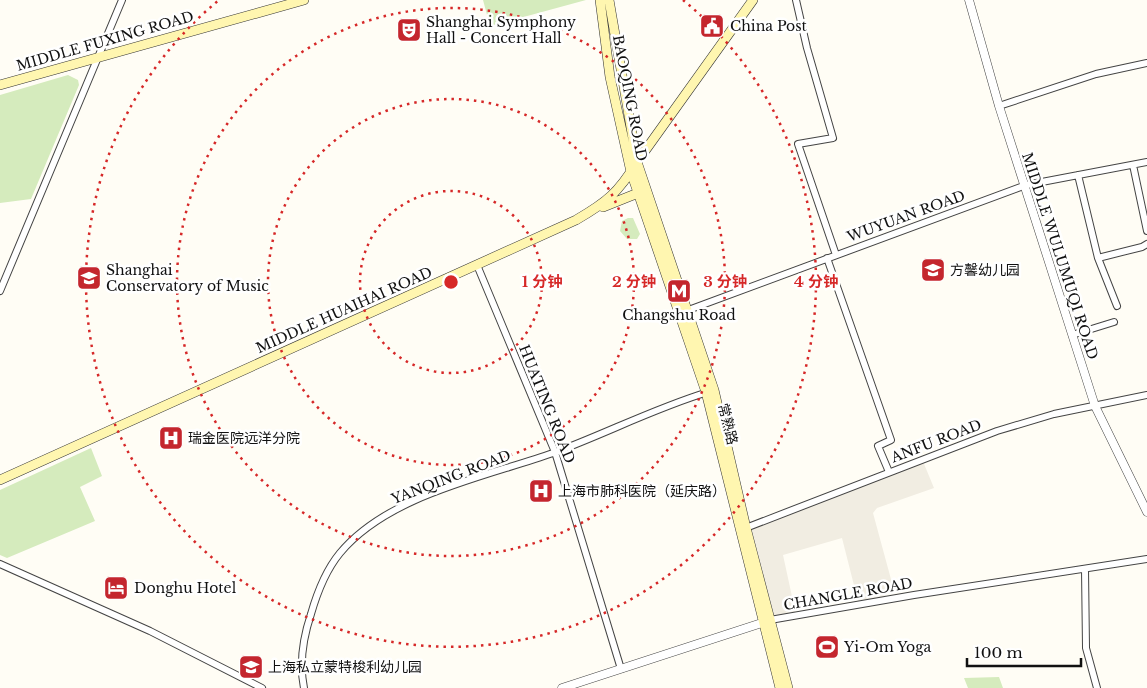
<svg xmlns="http://www.w3.org/2000/svg" width="1147" height="688" font-family="'Libre Baskerville','Noto Sans SC',serif">
  <rect width="100%" height="100%" fill="#fffdf5"/>
  <path fill="#d5ebbd" d="M483 0H586L490 26Z
    M68 75 78 80 79 85 31 199 0 203V95Z
    M628 218H633L640 234 637 239H627L620 231 622 221Z
    M91 448 102 476 80 487 95 521 7 558 0 555V490Z
    M999 677 1003 688H968L964 678Z"/>
  <path fill="#f1ede2" d="M922 459 934 488 877 508 873 513 892 583 883 601 859 605 842 538 783 555 796 615 770 619 747 529Z"/>
  <g fill="none" stroke-linecap="round" stroke-linejoin="round">
    <defs>
      <path id="minor" d="M796 0 807 48 833 138 798 144 836 255
        M999 106 1096 74 1147 63
        M1133 165 1147 231
        M1078 175 1098 258 1117 306
        M827 258 891 440 878 446 889 472
        M1098 258 1142 247 1147 244
        M477 265 555 452 621 669
        M0 291 122 0
        M683 312 1026 185 1147 162
        M1072 335 1114 322
        M743 529 997 431 1054 414 1147 395
        M0 564 150 631 262 688
        M1085 569 1086 648 1097 688
        M770 620 914 595 1147 559
        M304 688C299 663 303 638 311 614 317 593 326 570 340 553 388 495 485 477 553 453 605 434 655 408 708 392"/>
      <path id="tertiary" d="M969 0 999 106 1095 406 1147 512
        M562 688 768 621"/>
      <path id="secondary" d="M600 0 610 77 631 172 706 392 780 688
        M609 0 637 162 714 390 746 528 788 688
        M0 85 304 0
        M603 207 638 193
        M0 480 576 220C607 202 618 193 637 162L753 0"/>
    </defs>
    <use href="#minor" stroke="#444" stroke-width="8"/>
    <use href="#tertiary" stroke="#444" stroke-width="9"/>
    <use href="#secondary" stroke="#333" stroke-width="10"/>
    <use href="#minor" stroke="#fff" stroke-width="6"/>
    <use href="#tertiary" stroke="#fff" stroke-width="8"/>
    <use href="#secondary" stroke="#fff6b0" stroke-width="9"/>
  </g>
  <g fill="none" stroke="#d62828" stroke-width="2.5" stroke-dasharray="2.5 5">
    <circle cx="451" cy="282" r="91"/>
    <circle cx="451" cy="282" r="183"/>
    <circle cx="451" cy="282" r="274"/>
    <path d="M683 0A365 365 0 1 1 219 0"/>
  </g>
  <defs>
    <symbol id="civic-square" viewBox="-11 -11 22 22"><rect x="-9" y="-9" width="18" height="18" rx="4" fill="#c4262e" stroke="#fff"/><path d="M-.6-6.5H3V-4.5H.6V-3L4-1V1h2V6H-6V1h2V-1L-.6-3ZM-1.2 2.5V6h2.4V2.5Z" fill="#fff"/></symbol>
    <symbol id="theatre-square" viewBox="-11 -11 22 22"><rect x="-9" y="-9" width="18" height="18" rx="4" fill="#c4262e" stroke="#fff"/><path d="M-5-5.5Q0-4 5-5.5V0Q5 5 0 6Q-5 5-5 0ZM-3.3-2.5H-1v1.5H-3.3ZM1-2.5H3.3v1.5H1ZM-2.8 1Q0 5.5 2.8 1Z" fill="#fff"/></symbol>
    <symbol id="school-square" viewBox="-11 -11 22 22"><rect x="-9" y="-9" width="18" height="18" rx="4" fill="#c4262e" stroke="#fff"/><path d="M0-5L7-2L0 1L-7-2ZM-4 1L0 2.5L4 1V4Q0 6-4 4Z" fill="#fff"/></symbol>
    <symbol id="university-square" viewBox="-11 -11 22 22"><rect x="-9" y="-9" width="18" height="18" rx="4" fill="#c4262e" stroke="#fff"/><path d="M0-5L7-2L0 1L-7-2ZM-4 1L0 2.5L4 1V4Q0 6-4 4Z" fill="#fff"/></symbol>
    <symbol id="metro-square" viewBox="-11 -11 22 22"><rect x="-9" y="-9" width="18" height="18" rx="4" fill="#c4262e" stroke="#fff"/><path d="M-5.5 5V-5H-3L0 0L3-5H5.5V5H3V-.5L0 4L-3-.5V5Z" fill="#fff"/></symbol>
    <symbol id="hospital-square" viewBox="-11 -11 22 22"><rect x="-9" y="-9" width="18" height="18" rx="4" fill="#c4262e" stroke="#fff"/><path d="M-5-5h3v3.5h4V-5h3V5h-3V1.5h-4V5h-3Z" fill="#fff"/></symbol>
    <symbol id="hotel-square" viewBox="-11 -11 22 22"><rect x="-9" y="-9" width="18" height="18" rx="4" fill="#c4262e" stroke="#fff"/><path d="M-6-4.5h1.5V1H6V5H4.5V3h-9V5H-6ZM-4 0a1.8 1.8 0 1 1 3.6 0ZM.5 0V-2.5h3Q6-2.5 6 0Z" fill="#fff"/></symbol>
    <symbol id="stadium-square" viewBox="-11 -11 22 22"><rect x="-9" y="-9" width="18" height="18" rx="4" fill="#c4262e" stroke="#fff"/><path d="M0-5a6.5 5 0 1 0 0 10a6.5 5 0 1 0 0-10ZM-3.5-1.8h7v3.6h-7Z" fill="#fff"/></symbol>
  </defs>
  <g fill-rule="evenodd">
    <use href="#civic-square" x="698" y="12" width="28" height="28"/>
    <use href="#theatre-square" x="395" y="16" width="28" height="28"/>
    <use href="#school-square" x="919" y="256" width="28" height="28"/>
    <use href="#university-square" x="75" y="264" width="28" height="28"/>
    <use href="#metro-square" x="665" y="277" width="28" height="28"/>
    <use href="#hospital-square" x="157" y="424" width="28" height="28"/>
    <use href="#hospital-square" x="527" y="477" width="28" height="28"/>
    <use href="#hotel-square" x="102" y="574" width="28" height="28"/>
    <use href="#stadium-square" x="813" y="633" width="28" height="28"/>
    <use href="#school-square" x="237" y="653" width="28" height="28"/>
  </g>
  <g text-anchor="middle" dominant-baseline="central" stroke-width="5" stroke-linejoin="round" paint-order="stroke">
    <g font-size="14" fill="#111" stroke="#fff" text-anchor="start">
      <text x="426" y="22">Shanghai Symphony<tspan x="426" dy="16">Hall - Concert Hall</tspan></text>
      <text x="730" y="26">China Post</text>
      <text x="106" y="270">Shanghai<tspan x="106" dy="16">Conservatory of Music</tspan></text>
      <text x="950" y="270">方馨幼儿园</text>
      <text x="679" y="315" text-anchor="middle">Changshu Road</text>
      <text x="188" y="438">瑞金医院远洋分院</text>
      <text x="558" y="491">上海市肺科医院（延庆路）</text>
      <text x="134" y="588">Donghu Hotel</text>
      <text x="844" y="647">Yi-Om Yoga</text>
      <text x="268" y="667">上海私立蒙特梭利幼儿园</text>
    </g>
    <g font-size="14" fill="#111" stroke="#fff">
      <text transform="translate(105 41) rotate(-16)">MIDDLE FUXING ROAD</text>
      <text transform="translate(630 98) rotate(79)">BAOQING ROAD</text>
      <text transform="translate(906 216) rotate(-20)">WUYUAN ROAD</text>
      <text transform="translate(1060 256) rotate(72)">MIDDLE WULUMUQI ROAD</text>
      <text transform="translate(344 310) rotate(-24)">MIDDLE HUAIHAI ROAD</text>
      <text transform="translate(547 404) rotate(68)">HUATING ROAD</text>
      <text transform="translate(728 424) rotate(76)">常熟路</text>
      <text transform="translate(936 441) rotate(-21)">ANFU ROAD</text>
      <text transform="translate(451 477) rotate(-21)">YANQING ROAD</text>
      <text transform="translate(848 594) rotate(-10)">CHANGLE ROAD</text>
    </g>
  </g>
  <circle cx="451" cy="282" r="8" fill="#d62828" stroke="#fff" stroke-width="2.5"/>
  <g font-size="15" text-anchor="middle" font-weight="bold" fill="#d62828" stroke="#fff" stroke-width="5" stroke-linejoin="round" paint-order="stroke">
    <text x="542" y="287">1 分钟</text>
    <text x="634" y="287">2 分钟</text>
    <text x="725" y="287">3 分钟</text>
    <text x="816" y="287">4 分钟</text>
  </g>
  <path d="M967 658v8h114v-8" fill="none" stroke="#111111" stroke-width="2.5"/>
  <text x="974" y="658" font-size="15" fill="#111111" stroke="#ffffff" stroke-width="4" paint-order="stroke">100 m</text>
</svg>
